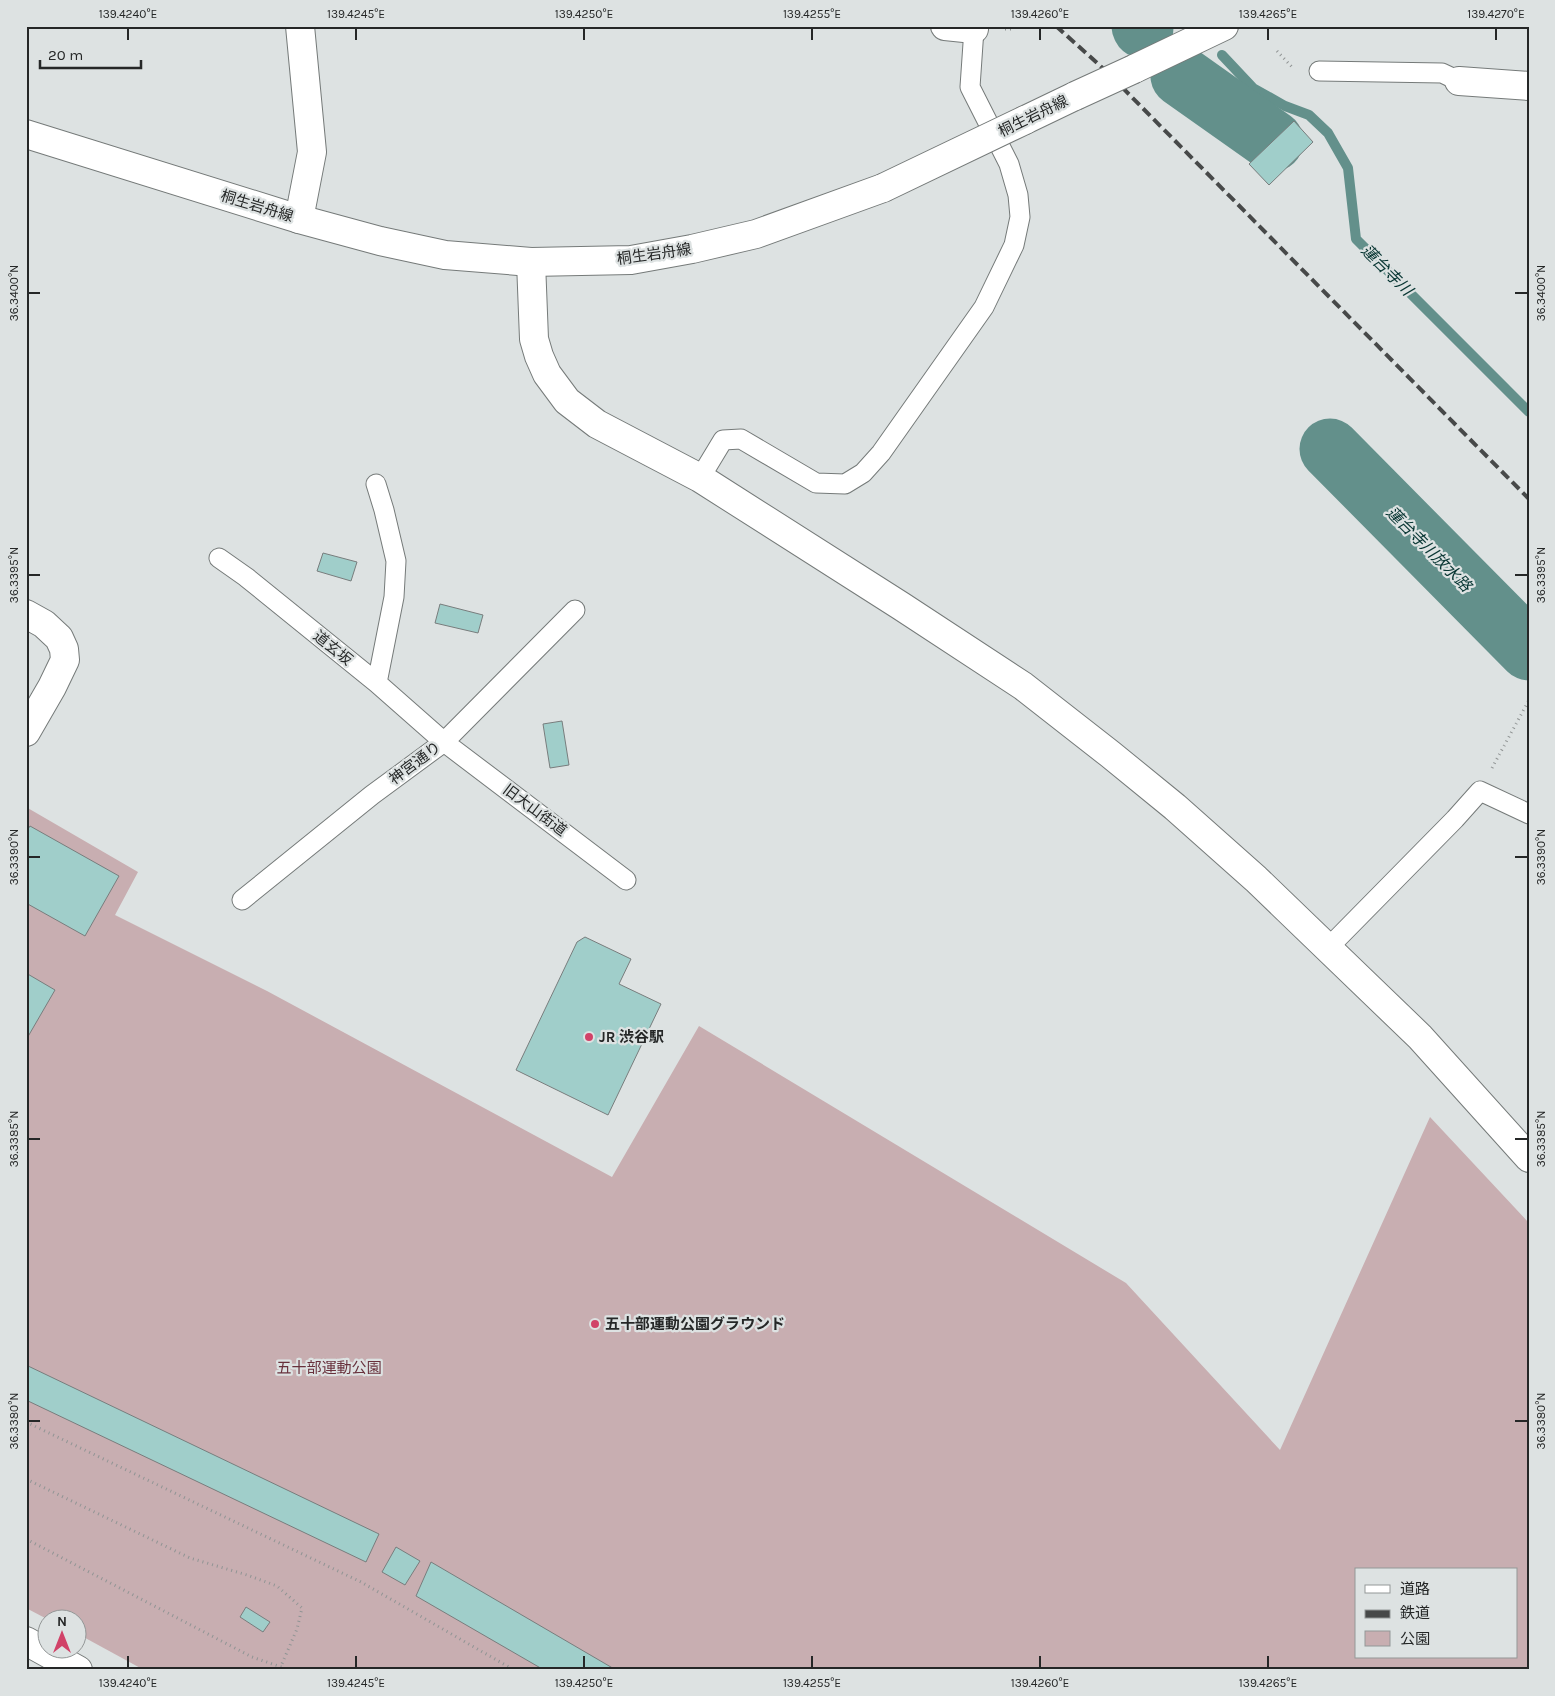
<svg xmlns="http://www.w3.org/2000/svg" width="1555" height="1696" font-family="Karla,'Noto Sans JP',sans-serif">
  <rect width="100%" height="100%" fill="#dde2e2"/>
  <path fill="#c8aeb1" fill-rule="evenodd" d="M26 807 138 872 115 915 267 991 612 1177 699 1026 1126 1283 1280 1450 1430 1117 1529 1223V1670H144L78 1634V1618L47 1619 26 1608ZM1356 1570H1516V1657H1356Z"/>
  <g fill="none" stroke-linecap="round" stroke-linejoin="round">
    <path stroke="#63908b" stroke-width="10" d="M1222 55 1253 88 1285 106 1309 115 1328 133 1348 168 1356 239 1529 412"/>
    <path stroke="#63908b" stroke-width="61" d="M1142 26 1143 28
      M1181 76 1273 141
      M1330 449 1529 650"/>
  </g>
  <path fill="#a0ceca" stroke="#787d7d" d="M1294 121 1313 142 1269 185 1249 164Z
    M323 553 357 562 351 581 317 571Z
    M440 604 483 615 478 633 435 623Z
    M562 721 569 765 550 768 543 724Z
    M30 826 119 876 85 936 26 903V832Z
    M585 937 631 959 619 984 661 1004 608 1115 516 1070 577 942Z
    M26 973 55 990 26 1040Z
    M26 1365 379 1534 366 1562 26 1400Z
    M396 1547 420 1561 405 1585 382 1572Z
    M431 1562 616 1670H544L416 1596Z
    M246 1607 270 1622 263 1632 240 1617Z"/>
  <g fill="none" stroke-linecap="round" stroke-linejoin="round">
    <defs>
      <path id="service" d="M1319 71 1442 73 1459 81
        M700 478 723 440 741 439 816 483 845 484 863 473 881 453 984 307 1014 245 1020 217 1018 195 1009 164 970 87 974 29
        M376 484 384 510 396 561 394 597 377 683
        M219 558 246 577 377 683 444 742 626 880
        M242 900 372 795 444 742 575 610
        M1327 949 1455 819 1480 791 1529 814"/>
      <path id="minor" d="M945 26 974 29
        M1459 81 1529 86
        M299 219 312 152 300 26
        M26 614 44 624 59 638 64 649 65 660 52 687 26 732"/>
      <path id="tertiary" d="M531 262 534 339 539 356 547 374 567 401 597 424 700 478 901 606 1023 686 1110 754 1175 807 1256 879 1420 1037 1529 1158
        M26 1641 78 1670"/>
      <path id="primary" d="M1134 69 1224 26
        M1025 120 1075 96
        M26 134 299 219 380 241 445 255 531 262 631 260 692 249 756 234 883 188"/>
    </defs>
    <use href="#service" stroke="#757a79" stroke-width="21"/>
    <use href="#minor" stroke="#757a79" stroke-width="30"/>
    <use href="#tertiary" stroke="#757a79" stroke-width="30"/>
    <use href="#primary" stroke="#757a79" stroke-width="30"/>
    <path stroke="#909494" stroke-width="3" stroke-dasharray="1 4" stroke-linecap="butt" d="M1005 29H1012L1017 26
      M1277 51 1292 67
      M1492 768 1529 700
      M26 1422 361 1582 514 1670
      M26 1479 190 1558 247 1575 277 1586 302 1608 297 1629 281 1666
      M26 1539 252 1657 290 1670"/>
    <use href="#service" stroke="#fff" stroke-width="19"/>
    <use href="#minor" stroke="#fff" stroke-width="28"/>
    <use href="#tertiary" stroke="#fff" stroke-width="28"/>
    <use href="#primary" stroke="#fff" stroke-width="28"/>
    <path stroke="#474949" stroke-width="4" stroke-dasharray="10 5" stroke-linecap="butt" d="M1056 26 1106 71 1529 499"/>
    <defs>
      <path id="primary-bridge" d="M1075 96 1134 69
        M883 188 1025 120"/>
    </defs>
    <use href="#primary-bridge" stroke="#757a79" stroke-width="30" stroke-linecap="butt"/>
    <use href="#primary-bridge" stroke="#fff" stroke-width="28"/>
  </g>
  <path fill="none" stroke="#252727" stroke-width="2" d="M128 28V40M356 28V40M584 28V40M812 28V40M1040 28V40M1268 28V40M1496 28V40M28 293H40M1515 293H1528M28 575H40M1515 575H1528M28 857H40M1515 857H1528M28 1139H40M1515 1139H1528M28 1421H40M1515 1421H1528M128 1656V1668M356 1656V1668M584 1656V1668M812 1656V1668M1040 1656V1668M1268 1656V1668"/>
  <g fill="#d14268" stroke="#dde2e2" stroke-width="2">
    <circle cx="589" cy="1037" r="5"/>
    <circle cx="595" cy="1324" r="5"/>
  </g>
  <g text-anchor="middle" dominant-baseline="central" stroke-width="4.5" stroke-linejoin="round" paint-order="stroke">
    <g font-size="15" fill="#252727" stroke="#dde2e2">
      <text transform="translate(1033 116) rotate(-26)">桐生岩舟線</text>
      <text transform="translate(257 206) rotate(17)">桐生岩舟線</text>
      <text transform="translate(654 254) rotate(-8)">桐生岩舟線</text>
      <text transform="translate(333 648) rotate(39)">道玄坂</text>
      <text transform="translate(415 763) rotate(-37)">神宮通り</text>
      <text transform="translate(535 810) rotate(37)">旧大山街道</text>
    </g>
    <g font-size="15" font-weight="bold" fill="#252727" stroke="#dde2e2" text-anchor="start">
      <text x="599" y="1037">JR 渋谷駅</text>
      <text x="605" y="1324">五十部運動公園グラウンド</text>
    </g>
    <g font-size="15" fill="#68313c" stroke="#dde2e2">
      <text x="329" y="1368">五十部運動公園</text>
    </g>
    <g font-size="16" font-style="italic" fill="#083633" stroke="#dde2e2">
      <text transform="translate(1387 270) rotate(45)">蓮台寺川</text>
      <text transform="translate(1429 549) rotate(45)">蓮台寺川放水路</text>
    </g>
  </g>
  <rect width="1555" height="1696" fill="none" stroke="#dde2e2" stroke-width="55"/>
  <rect x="1355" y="1568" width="162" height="90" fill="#dde2e2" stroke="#939797"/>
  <rect x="1365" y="1585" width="25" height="8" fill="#ffffff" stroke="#939797"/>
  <text x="1400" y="1594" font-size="15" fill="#252727">道路</text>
  <rect x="1365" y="1610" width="25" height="8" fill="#474949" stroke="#939797"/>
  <text x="1400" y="1618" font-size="15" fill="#252727">鉄道</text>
  <rect x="1365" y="1631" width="25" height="15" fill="#c8aeb1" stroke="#939797"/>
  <text x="1400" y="1644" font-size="15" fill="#252727">公園</text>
  <g transform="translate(62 1634)"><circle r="24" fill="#dde2e2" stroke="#939797"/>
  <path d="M0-4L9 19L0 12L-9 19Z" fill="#d14268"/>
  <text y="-8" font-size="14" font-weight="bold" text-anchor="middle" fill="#252727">N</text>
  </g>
  <path d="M40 60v8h101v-8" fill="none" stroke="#252727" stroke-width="2.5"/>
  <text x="48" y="60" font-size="15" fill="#252727" stroke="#dde2e2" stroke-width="4" paint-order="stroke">20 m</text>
  <rect x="28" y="28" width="1500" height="1640" fill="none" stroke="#252727" stroke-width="2"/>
  <g font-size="12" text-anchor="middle" fill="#252727">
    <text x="128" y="18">139.4240°E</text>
    <text x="356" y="18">139.4245°E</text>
    <text x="584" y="18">139.4250°E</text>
    <text x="812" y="18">139.4255°E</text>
    <text x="1040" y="18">139.4260°E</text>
    <text x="1268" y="18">139.4265°E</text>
    <text x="1496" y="18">139.4270°E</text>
    <text transform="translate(14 293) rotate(-90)" y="4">36.3400°N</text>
    <text transform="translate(1541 293) rotate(-90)" y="4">36.3400°N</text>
    <text transform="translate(14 575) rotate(-90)" y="4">36.3395°N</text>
    <text transform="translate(1541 575) rotate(-90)" y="4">36.3395°N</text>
    <text transform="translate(14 857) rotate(-90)" y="4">36.3390°N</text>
    <text transform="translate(1541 857) rotate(-90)" y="4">36.3390°N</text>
    <text transform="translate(14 1139) rotate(-90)" y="4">36.3385°N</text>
    <text transform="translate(1541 1139) rotate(-90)" y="4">36.3385°N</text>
    <text transform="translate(14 1421) rotate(-90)" y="4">36.3380°N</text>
    <text transform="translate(1541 1421) rotate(-90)" y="4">36.3380°N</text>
    <text x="128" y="1687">139.4240°E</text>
    <text x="356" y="1687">139.4245°E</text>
    <text x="584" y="1687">139.4250°E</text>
    <text x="812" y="1687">139.4255°E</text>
    <text x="1040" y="1687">139.4260°E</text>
    <text x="1268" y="1687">139.4265°E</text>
  </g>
</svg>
